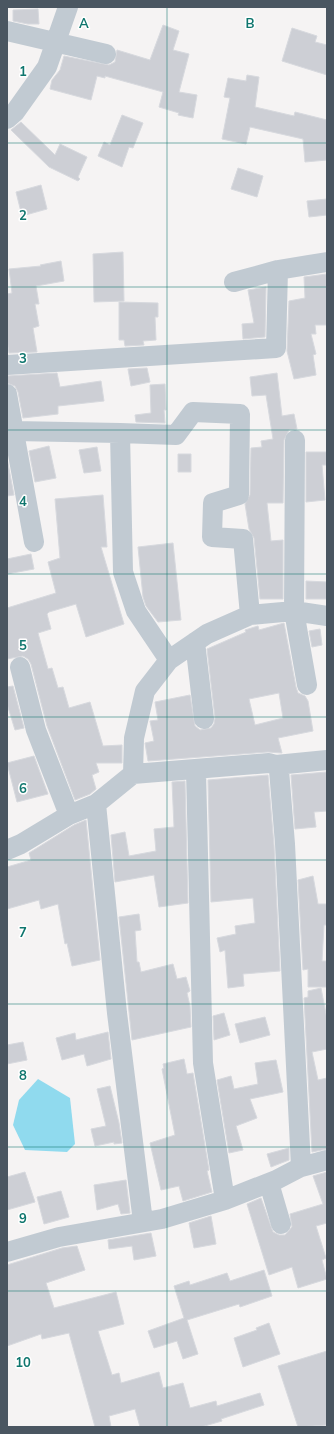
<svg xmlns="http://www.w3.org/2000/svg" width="334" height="1434" font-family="Mulish,sans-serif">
  <rect width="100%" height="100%" fill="#f5f3f3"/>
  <path fill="#90daee" d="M38 1079 70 1098 75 1144 67 1152 25 1150 13 1125 19 1100Z"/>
  <path fill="#cdcfd5" stroke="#d7d9de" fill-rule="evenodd" d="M38 9 39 24H28L13 21V10Z
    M163 25 179 31 173 50 189 54 179 92 197 95 193 118 178 115 179 113 159 107 163 92 105 76V78L97 76 91 100 50 89 52 80 60 70 64 56 109 65 115 62 117 50 150 60Z
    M292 28 317 36 315 42 327 45V75L282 61Z
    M247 75 259 77 255 107 294 116 295 112 327 120V160L305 162 303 139 250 127 246 144 222 139 230 98 224 97 228 78 246 81Z
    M122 115 143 123 133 148 129 147 122 167 98 156 104 142 110 145Z
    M21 122 55 155 60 144 87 157 78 177 80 179 78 181 49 167 11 130Z
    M238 168 263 176 257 197 231 189Z
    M41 185 47 209 22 216 16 192Z
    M327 199V215L309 217 307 201Z
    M123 252 124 301 94 302 93 254Z
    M61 261 64 281 36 286 39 304H35L39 326 33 328 37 352 9 353 7 340V294L12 293 9 269 41 266 40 265Z
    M327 274V325H315L316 334H311L316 354 313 355 316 375 294 379 287 351 289 301 305 298 304 277Z
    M266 287 265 337 243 339 242 324 254 323 248 290Z
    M119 302 158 303V317H155L156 340 143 341 144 345 125 346 124 340H119Z
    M147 368 150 382 131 386 128 369Z
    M57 373 60 387 101 381 104 401 58 406V414L23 418 18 392 15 386 7 383V376Z
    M277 373 282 416 294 414 297 429 289 430 284 440 283 503H267L271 541 283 540V599H260L254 538 249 529 245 504 250 495 251 448 262 447 261 441 273 439 266 395 252 396 250 377Z
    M165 384 166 410H164L165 423 136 422 135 415 151 413 150 385Z
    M49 446 56 478 35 482 29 451Z
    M97 447 101 471 84 473 79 450Z
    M306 452H327L326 465H322L325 500 306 502Z
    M178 454H191V472H178Z
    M7 458 14 495 7 496Z
    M103 495 107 547H101L124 624 86 637 76 604 49 612 47 614 51 629 38 633 48 669 52 668 58 688 63 687 69 708 90 702 103 746 122 745V763H96L99 772 92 775 96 789 90 794 75 800 47 726 31 664 28 659 23 656 7 659V608L56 593 48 562 60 558 55 499Z
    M173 543 181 620 158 622 146 606 143 597 138 547Z
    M31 554 34 569 7 574V559Z
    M306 581 327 582V599H306Z
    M284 623 296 687 298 693 305 696 308 701 313 731 278 738 282 753 268 752 148 761 145 743 154 741 150 721 158 720 155 702 190 695 195 726 200 730 211 728 214 724 215 718 207 649 246 632 245 630 258 626 259 630ZM279 693 283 718 255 725 249 699Z
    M320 629 322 645 312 647 309 631Z
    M13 686 24 728 15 730 7 704V687Z
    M34 756 48 794 17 802 7 763Z
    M327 772V811L314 812 316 827 295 829 291 775Z
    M268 775 274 845 280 971 243 974 244 986 228 988 225 950 220 952 217 938 236 934 235 926 255 923 253 898 211 902 208 780Z
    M185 781 188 903 159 907 154 875 115 882 111 835 125 832 129 856 156 851 154 829 174 827 172 782Z
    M86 820 100 960 72 966 67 943 65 944 58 904 41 909 39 900 7 909V867L31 860 29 853 74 825Z
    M313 876 318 904H327V925H324L322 961H327V987H308V969L303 970 298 880Z
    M139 914 141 930 135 931 137 962H139L141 972 173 964 177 979 186 977 190 991 187 993 190 1006 191 1027 132 1040 119 917Z
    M321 988 327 1019V1049L312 1052 318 1080 327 1078V1149L312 1152 304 998 308 997V991Z
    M224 1013 230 1035 214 1040 213 1016Z
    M265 1017 270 1035 240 1043 235 1024Z
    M108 1032 111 1059 87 1066 84 1054 62 1060 56 1038 75 1033 76 1040Z
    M23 1042 27 1060 7 1064V1045Z
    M184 1059 187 1074 193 1073 209 1170 207 1171 212 1192 183 1201 179 1186 161 1190 150 1143 175 1135 162 1069 164 1068 163 1064Z
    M276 1060 283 1092 250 1099 257 1118 236 1126 243 1150 229 1153 217 1080 231 1076 234 1089 258 1084 255 1063Z
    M110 1086 119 1123 122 1143 114 1144V1142L95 1146 91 1129 106 1126 97 1089Z
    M289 1148V1160L271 1167 267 1154Z
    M25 1172 35 1202 7 1210V1177Z
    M327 1172V1223L316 1226 326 1258 322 1260 327 1279 298 1288 292 1267 269 1275 247 1204 261 1198 273 1232 279 1235H285L292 1227 290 1214 323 1204 313 1176Z
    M126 1180 130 1213 121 1214 118 1204 97 1210 94 1185Z
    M61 1191 69 1217 44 1224 37 1197Z
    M211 1216 216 1244 194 1248 189 1223Z
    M151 1233 156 1256 134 1260 132 1246 109 1249 108 1240Z
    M77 1246 85 1270 46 1283 54 1308 116 1292 124 1324 98 1331 112 1375 119 1373 121 1383 159 1372 163 1388 183 1383 190 1408 216 1401 217 1406 260 1393 264 1405 221 1419 222 1421 201 1427H140L135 1409 109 1416 111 1427H95L69 1333 42 1339 41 1334 7 1346V1265L62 1248Z
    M264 1270 272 1296 240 1307 239 1304 187 1320 198 1354 183 1359 177 1341 154 1348 148 1331 184 1318 174 1286 189 1281 190 1285 227 1273 230 1281Z
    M269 1323 280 1354 243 1367 234 1338 257 1330 256 1328Z
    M327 1351V1425L298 1427 278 1366Z"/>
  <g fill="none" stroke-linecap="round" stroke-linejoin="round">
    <path stroke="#c1cad2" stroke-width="20" d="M7 31 106 54
      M7 119 15 112 47 67 68 7
      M234 282 278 270 327 262
      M7 365 276 348 278 270
      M7 394 34 542
      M14 431 120 433 123 572 136 611 169 660
      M120 433 176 435 193 412 240 414 239 495 213 503 212 537 243 539 250 615
      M295 440 294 611 307 685
      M195 642 204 719
      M20 667 36 730 69 815
      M276 765 327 760
      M196 771 203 1063 225 1200
      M133 774 269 763 276 765 279 770 285 844 301 1167
      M96 804 117 1013 143 1222
      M7 850 21 844 69 815 96 804 133 774 134 738 145 691 169 660 207 634 250 615 294 611 327 616
      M269 1183 281 1224
      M7 1252 59 1237 162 1219 225 1200 276 1180 301 1167 327 1160"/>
  </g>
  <path fill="none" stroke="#0f766e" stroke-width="1" stroke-opacity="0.55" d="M167 7V1427M7 143H327M7 287H327M7 430H327M7 574H327M7 717H327M7 860H327M7 1004H327M7 1147H327M7 1291H327"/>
  <g font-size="13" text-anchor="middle" font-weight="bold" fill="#0f766e" stroke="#fff" stroke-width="3" stroke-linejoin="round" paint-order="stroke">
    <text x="84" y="28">A</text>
    <text x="250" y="28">B</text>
    <text x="23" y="76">1</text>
    <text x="23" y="220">2</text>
    <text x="23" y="363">3</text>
    <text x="23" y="506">4</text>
    <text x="23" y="650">5</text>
    <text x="23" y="793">6</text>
    <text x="23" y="937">7</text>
    <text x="23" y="1080">8</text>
    <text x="23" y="1223">9</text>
    <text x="23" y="1367">10</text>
  </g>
  <rect width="334" height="1434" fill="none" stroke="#4a5661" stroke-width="16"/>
</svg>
